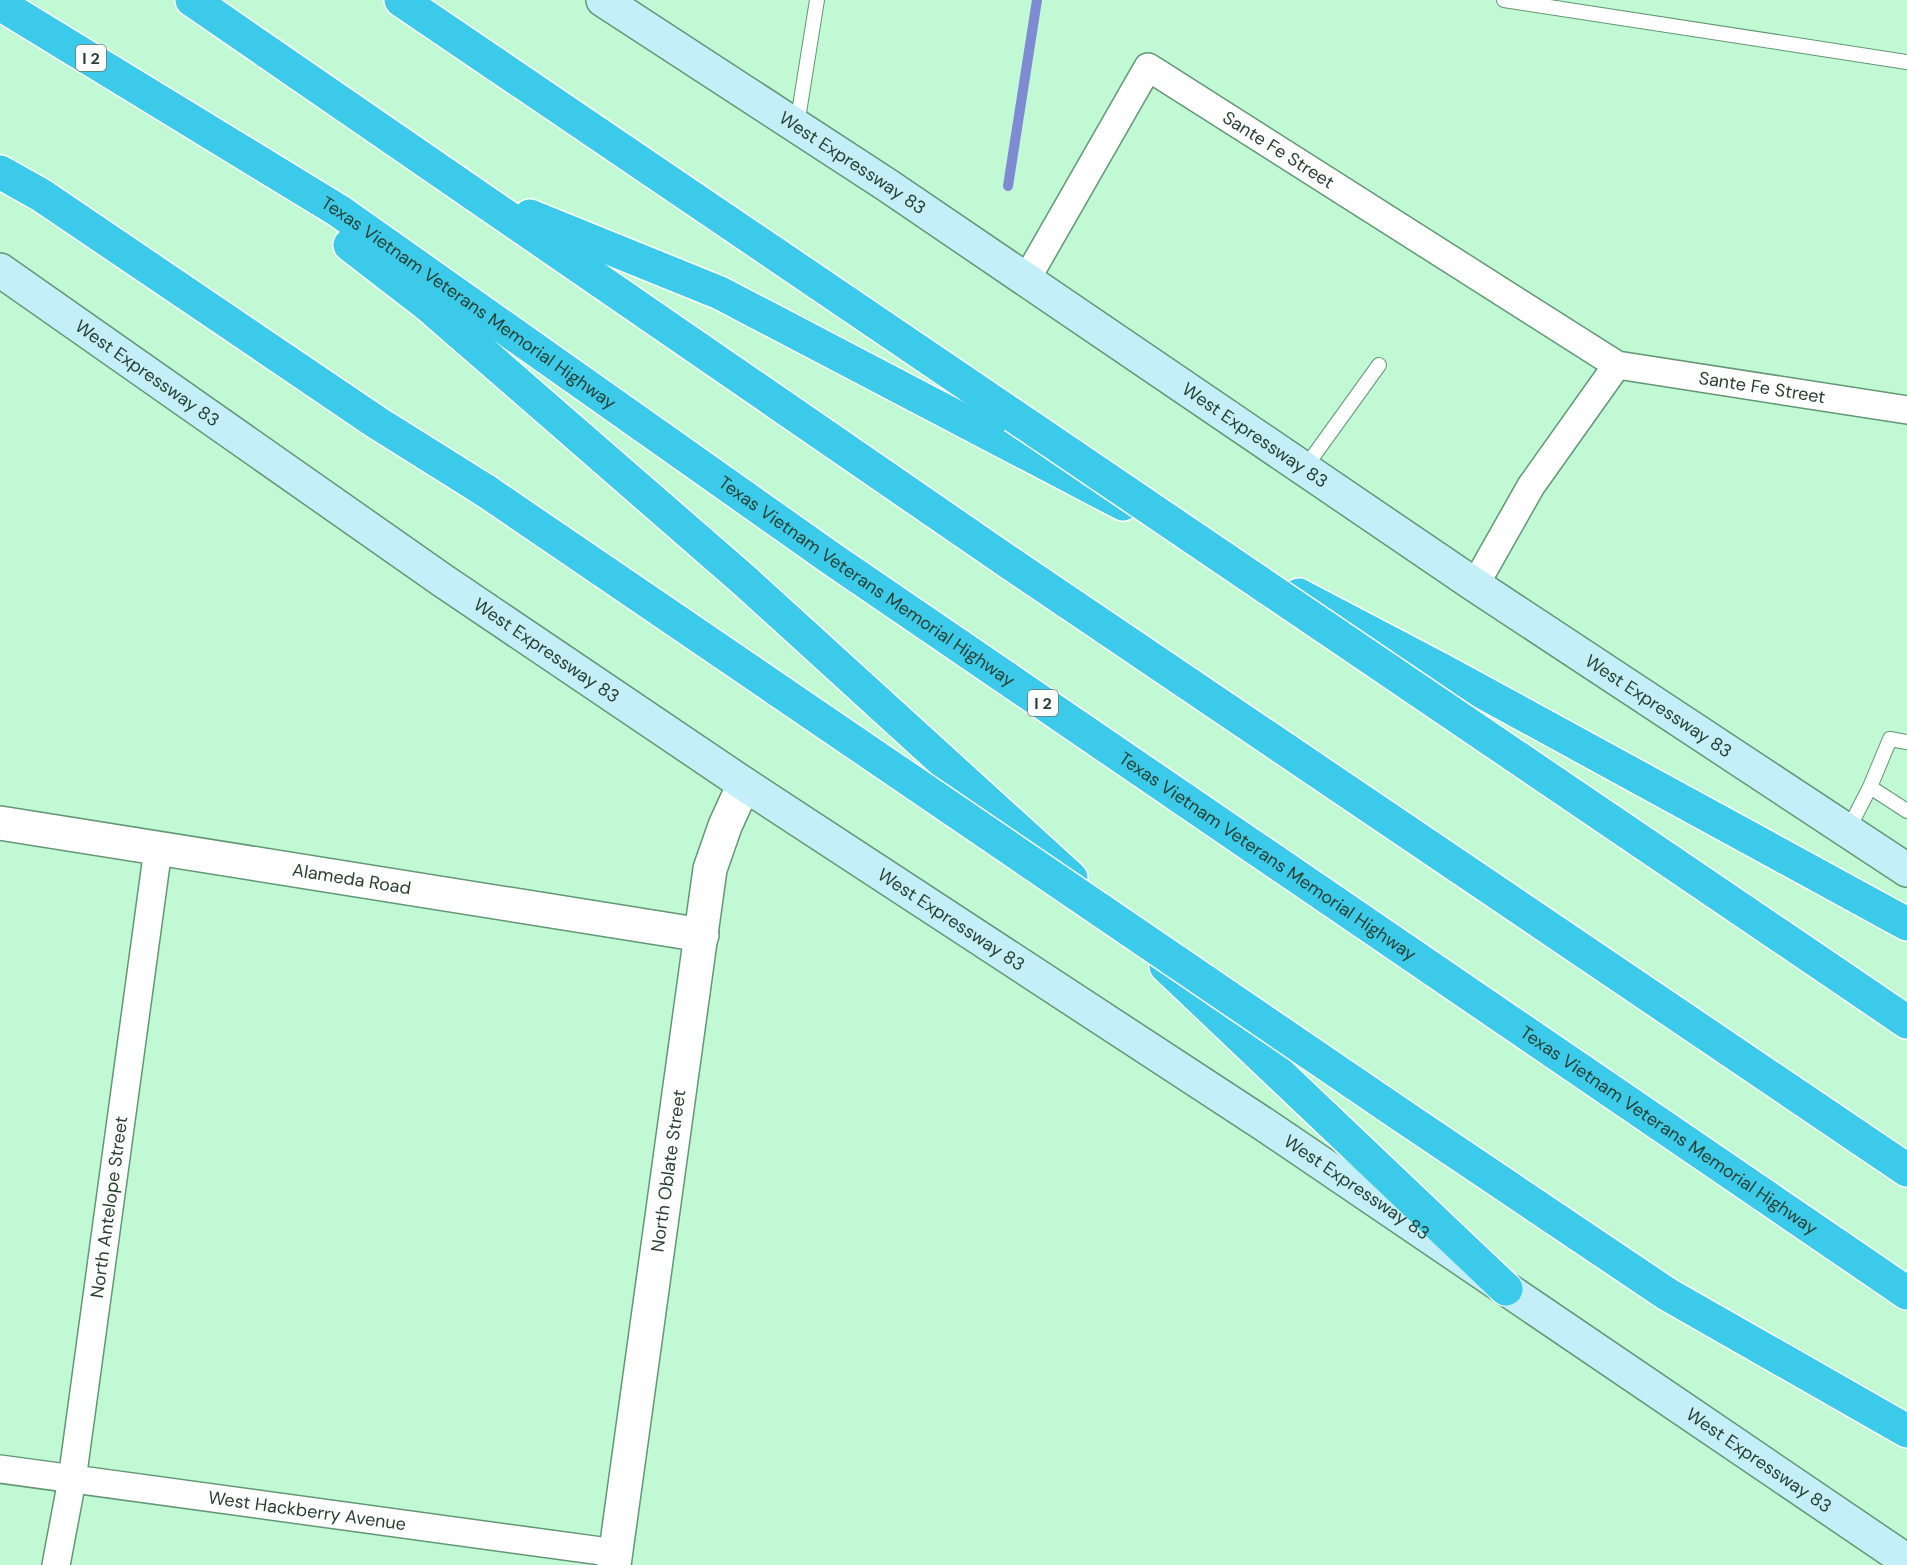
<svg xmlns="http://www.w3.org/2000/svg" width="1907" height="1565" font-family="'DM Sans',sans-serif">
  <rect width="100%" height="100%" fill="#c0f9d4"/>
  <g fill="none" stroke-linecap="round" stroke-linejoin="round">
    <path stroke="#7e8ad2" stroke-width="10" d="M1008 186 1037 0"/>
    <defs>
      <path id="service" d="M1504 0 1907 62
        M797 125 817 0
        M1304 469 1379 365
        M1870 787 1890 739 1907 742
        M1848 830 1870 787 1907 811"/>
      <g id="minor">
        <path id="s1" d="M1026 280 1148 67 1617 365 1907 410"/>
        <path d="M1475 585 1531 486 1617 365"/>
        <path id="s2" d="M0 1469 616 1553"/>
        <path id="s3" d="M56 1565 72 1480 158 849"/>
      </g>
      <g id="tertiary">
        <path id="s4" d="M0 823 702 935"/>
        <path id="s5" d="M614 1565 710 869 725 826 744 784"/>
      </g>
      <g id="secondary">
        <path id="s6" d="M603 0 887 185 1475 585 1907 870"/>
        <path id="s7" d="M0 270 442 580 744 784 1268 1127 1907 1561"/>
      </g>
      <g id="motorway">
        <path d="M192 0 1004 559 1907 1170"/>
        <path d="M401 0 1014 416"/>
        <path id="s8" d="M0 4 339 211 832 559 1907 1293"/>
        <path d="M0 172 41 195 376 422 486 491"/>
        <path d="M530 216 720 293 1123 504"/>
        <path d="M350 245 429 306 745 581 1071 878"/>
        <path d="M1299 595 1442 670 1907 924"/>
        <path d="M1779 935 1907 1022"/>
        <path d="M1166 966 1506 1289"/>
        <path d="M1401 1115 1667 1294 1907 1431"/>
      </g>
    </defs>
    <use href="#service" stroke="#629775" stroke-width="16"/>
    <use href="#minor" stroke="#629775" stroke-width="30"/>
    <use href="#tertiary" stroke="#629775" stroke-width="36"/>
    <use href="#secondary" stroke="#629775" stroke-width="36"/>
    <use href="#motorway" stroke="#fff" stroke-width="36"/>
    <use href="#service" stroke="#fff" stroke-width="14"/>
    <use href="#minor" stroke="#fff" stroke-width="27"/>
    <use href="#tertiary" stroke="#fff" stroke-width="33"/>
    <use href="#secondary" stroke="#c4eff8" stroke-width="33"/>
    <use href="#motorway" stroke="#3bcae9" stroke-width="33"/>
    <defs>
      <path id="motorway-bridge" d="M1014 416 1779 935
        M486 491 1401 1115"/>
    </defs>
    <use href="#motorway-bridge" stroke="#fff" stroke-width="36" stroke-linecap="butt"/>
    <use href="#motorway-bridge" stroke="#3bcae9" stroke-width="33"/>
  </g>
  <g text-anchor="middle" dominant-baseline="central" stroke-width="4.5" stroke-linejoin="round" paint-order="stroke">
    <g fill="#fff" stroke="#69796f" stroke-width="1.5">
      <rect x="76" y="45" width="30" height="26" rx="4.5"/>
      <rect x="1028" y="690" width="30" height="26" rx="4.5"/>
    </g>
    <g font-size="16" font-weight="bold" fill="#294031">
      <text x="91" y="58">I 2</text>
      <text x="1043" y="703">I 2</text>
    </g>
    <g font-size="18" fill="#294031" stroke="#fff">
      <text stroke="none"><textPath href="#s1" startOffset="400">Sante Fe Street</textPath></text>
      <text stroke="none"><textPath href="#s6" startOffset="298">West Expressway 83</textPath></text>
      <text stroke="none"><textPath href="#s8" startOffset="556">Texas Vietnam Veterans Memorial Highway</textPath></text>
      <text stroke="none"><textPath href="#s7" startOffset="180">West Expressway 83</textPath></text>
      <text stroke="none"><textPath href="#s1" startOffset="948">Sante Fe Street</textPath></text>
      <text stroke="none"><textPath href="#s6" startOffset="784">West Expressway 83</textPath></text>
      <text stroke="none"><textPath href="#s8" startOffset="1042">Texas Vietnam Veterans Memorial Highway</textPath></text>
      <text stroke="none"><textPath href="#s7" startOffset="666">West Expressway 83</textPath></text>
      <text stroke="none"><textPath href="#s6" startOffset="1270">West Expressway 83</textPath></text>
      <text stroke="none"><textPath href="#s8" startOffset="1528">Texas Vietnam Veterans Memorial Highway</textPath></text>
      <text stroke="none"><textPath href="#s4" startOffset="356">Alameda Road</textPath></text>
      <text stroke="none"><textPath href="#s7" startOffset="1152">West Expressway 83</textPath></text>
      <text stroke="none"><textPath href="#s8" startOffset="2014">Texas Vietnam Veterans Memorial Highway</textPath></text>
      <text stroke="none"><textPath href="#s5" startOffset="398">North Oblate Street</textPath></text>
      <text stroke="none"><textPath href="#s7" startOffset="1638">West Expressway 83</textPath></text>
      <text stroke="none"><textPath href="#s3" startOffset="362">North Antelope Street</textPath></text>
      <text stroke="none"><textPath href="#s7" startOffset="2124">West Expressway 83</textPath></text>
      <text stroke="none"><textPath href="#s2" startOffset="310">West Hackberry Avenue</textPath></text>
    </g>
  </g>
</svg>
